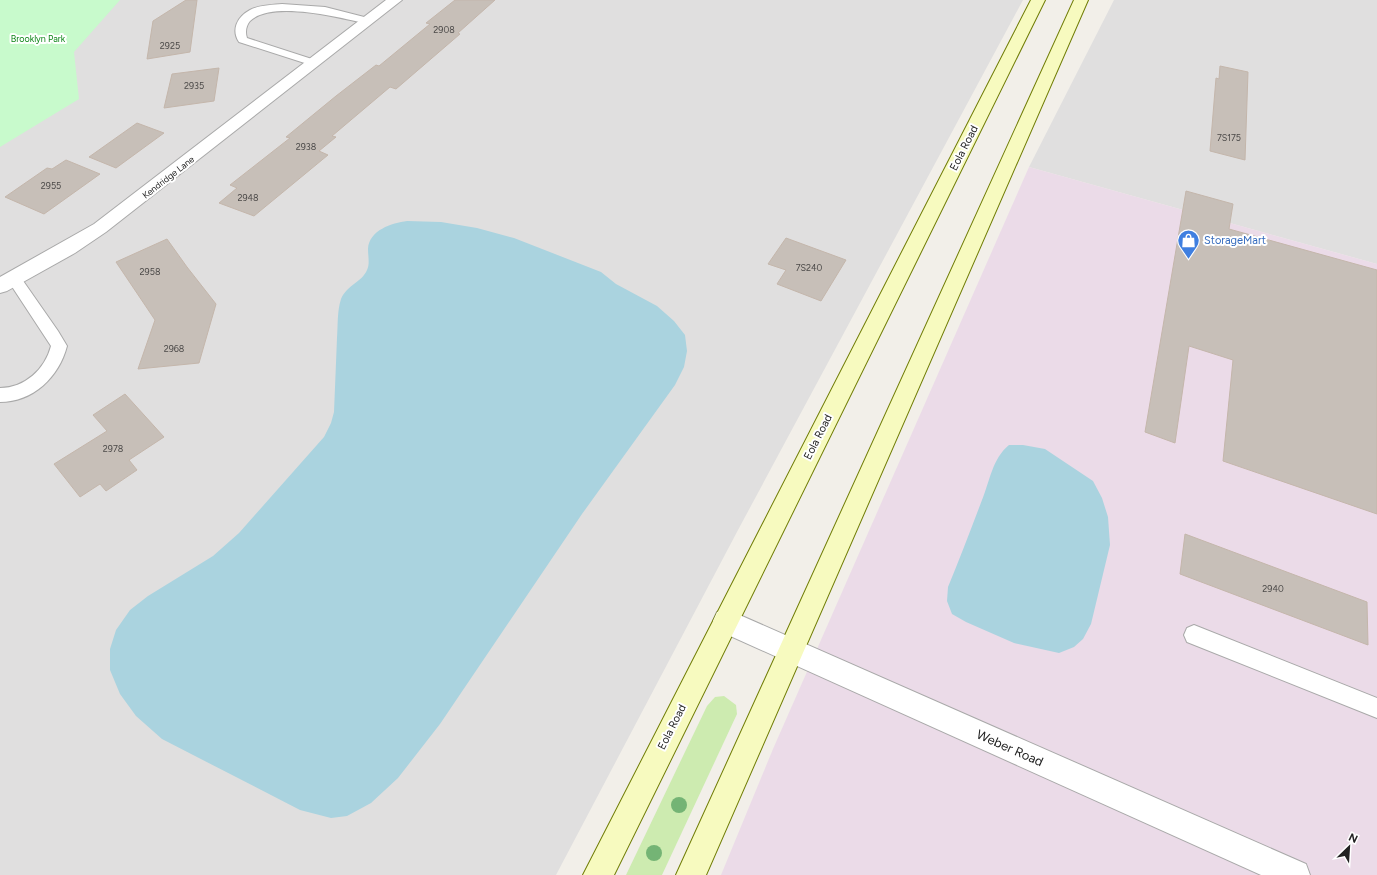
<svg xmlns="http://www.w3.org/2000/svg" width="1377" height="875" font-family="Figtree,sans-serif">
  <rect width="100%" height="100%" fill="#f2efe9"/>
  <path fill="#e0dfdf" d="M0 0H1023L738 530 556 875H0Z
    M1114 0H1377V264L1029 167Z"/>
  <path fill="#ebdbe8" d="M1029 167 1377 264V875H721L773 749Z"/>
  <path fill="#cdebb0" d="M724 696 736 705 737 714 662 875H626L707 706 715 697Z"/>
  <path fill="#c8facc" d="M0 0H120L74 52 79 99 0 147Z"/>
  <path fill="#aad3df" d="M407 221 441 222 477 228 514 238 601 272 616 284 657 306 674 321 685 335 687 351 684 367 675 385 582 514 440 724 398 778 371 803 347 816 331 818 300 810 162 739 136 716 120 694 110 670V649L116 630 130 610 148 596 213 556 239 533 324 437 331 423 334 412C335 387 336 363 337 338 338 326 337 311 341 299 347 285 362 282 367 270 370 264 368 256 368 249 369 230 392 223 407 221Z
    M1009 445H1023L1045 449 1093 481 1102 498 1108 517 1110 545 1091 624 1083 639 1074 647 1059 653 1014 643 966 622 952 614 947 601 948 587C960 558 971 529 982 500 990 481 992 459 1009 445Z"/>
  <path fill="#c7bfb8" stroke="#c4b6ab" d="M186 0H197L190 52 147 59 153 21Z
    M455 0H495L458 33 460 34 396 89 390 87 332 136 336 137 319 151 328 155 254 216 219 203 237 188 230 185 290 138 286 137 336 96 376 65 379 66 430 24 426 23Z
    M1220 66 1248 72 1245 160 1210 151 1216 78 1219 79Z
    M219 68 214 101 164 108 172 74Z
    M137 123 164 133 116 168 89 157Z
    M66 160 100 174 44 214 5 197 47 168 52 169Z
    M1186 191 1233 204 1229 229 1377 270V514L1223 461 1233 360 1189 346 1175 443 1145 432Z
    M786 238 846 260 821 301 777 284 786 270 768 264Z
    M167 239 187 267 216 304 199 363 138 369 155 320 116 262Z
    M125 394 164 437 129 460 137 470 106 491 100 484 80 497 54 464 107 431 93 415Z
    M1185 534 1367 602 1368 645 1180 574Z"/>
  <g fill="none" stroke-linecap="round" stroke-linejoin="round">
    <defs>
      <path id="lane" d="M282 4 325 7 372 19 373 21 368 24C341 18 272 0 250 21 246 26 245 32 247 38L318 61 320 63 318 65 314 66 239 42C231 30 237 17 250 10 259 5 272 5 282 4Z
        M14 274 19 275 58 331 67 346C59 377 33 402 0 402V388C25 388 45 369 51 346L7 279 9 275Z
        M1194 625 1377 698V718L1187 642 1184 635 1187 628Z"/>
      <path id="street" d="M386 0H402L106 232 75 253 7 291 0 293V277L94 224Z
        M726 609 1306 864 1310 875H1261L717 630 713 621 717 612Z"/>
      <path id="secondary" d="M1031 0H1045L614 875H583Z
        M1074 0H1088L706 875H676Z"/>
    </defs>
    <use href="#lane" stroke="#a9a9a9" stroke-width="2"/>
    <use href="#street" stroke="#a9a9a9" stroke-width="2"/>
    <use href="#secondary" stroke="#707d05" stroke-width="2"/>
    <use href="#lane" fill="#fff" fill-rule="evenodd"/>
    <use href="#street" fill="#fff" fill-rule="evenodd"/>
    <use href="#secondary" fill="#f7fabf" fill-rule="evenodd"/>
  </g>
  <g fill="#74b475">
    <circle cx="679" cy="805" r="8"/>
    <circle cx="654" cy="853" r="8"/>
  </g>
  <defs>
    <symbol id="shop-pin" viewBox="-11 -11 22 30"><path d="M0 17L-7.5 6A9.5 9.5 0 1 1 7.5 6Z" fill="#3f7fe0" stroke="#fff"/><path d="M-5-2.5h2.3a2.7 3.5 0 0 1 5.4 0H5L5.5 6h-11ZM-1.5-2.5h3a1.5 2.3 0 0 0-3 0Z" fill="#fff"/></symbol>
  </defs>
  <g fill-rule="evenodd">
    <use href="#shop-pin" x="1176" y="228" width="25" height="34"/>
  </g>
  <g text-anchor="middle" dominant-baseline="central" stroke-width="4" stroke-linejoin="round" paint-order="stroke">
    <g font-size="9" fill="#4b4948">
      <text x="444" y="29">2908</text>
      <text x="170" y="45">2925</text>
      <text x="194" y="85">2935</text>
      <text x="1229" y="137">7S175</text>
      <text x="306" y="146">2938</text>
      <text x="51" y="185">2955</text>
      <text x="248" y="197">2948</text>
      <text x="809" y="267">7S240</text>
      <text x="150" y="271">2958</text>
      <text x="174" y="348">2968</text>
      <text x="113" y="448">2978</text>
      <text x="1273" y="588">2940</text>
    </g>
    <g font-size="9" fill="#0c8416" stroke="#fff">
      <text x="38" y="38">Brooklyn Park</text>
    </g>
    <g font-size="9" fill="#222" stroke="#fff">
      <text transform="translate(168 177) rotate(-38)">Kendridge Lane</text>
    </g>
    <g font-size="11" fill="#222" stroke="#fff">
      <text transform="translate(964 148) rotate(-63)">Eola Road</text>
      <text transform="translate(818 437) rotate(-63)">Eola Road</text>
      <text transform="translate(672 727) rotate(-63)">Eola Road</text>
    </g>
    <g font-size="11" fill="#366cbe" stroke="#fff" text-anchor="start">
      <text x="1204" y="240">StorageMart</text>
    </g>
    <g font-size="13" fill="#222" stroke="#fff">
      <text transform="translate(1010 748) rotate(24)">Weber Road</text>
    </g>
  </g>
  <g transform="translate(1349 847) rotate(25)" stroke="#ffffff" stroke-width="3" paint-order="stroke">
  <path d="M0-3L7 15L0 10L-7 15Z" fill="#222222"/>
  <text y="-6" font-size="11" font-weight="bold" text-anchor="middle" fill="#222222">N</text>
  </g>
</svg>
